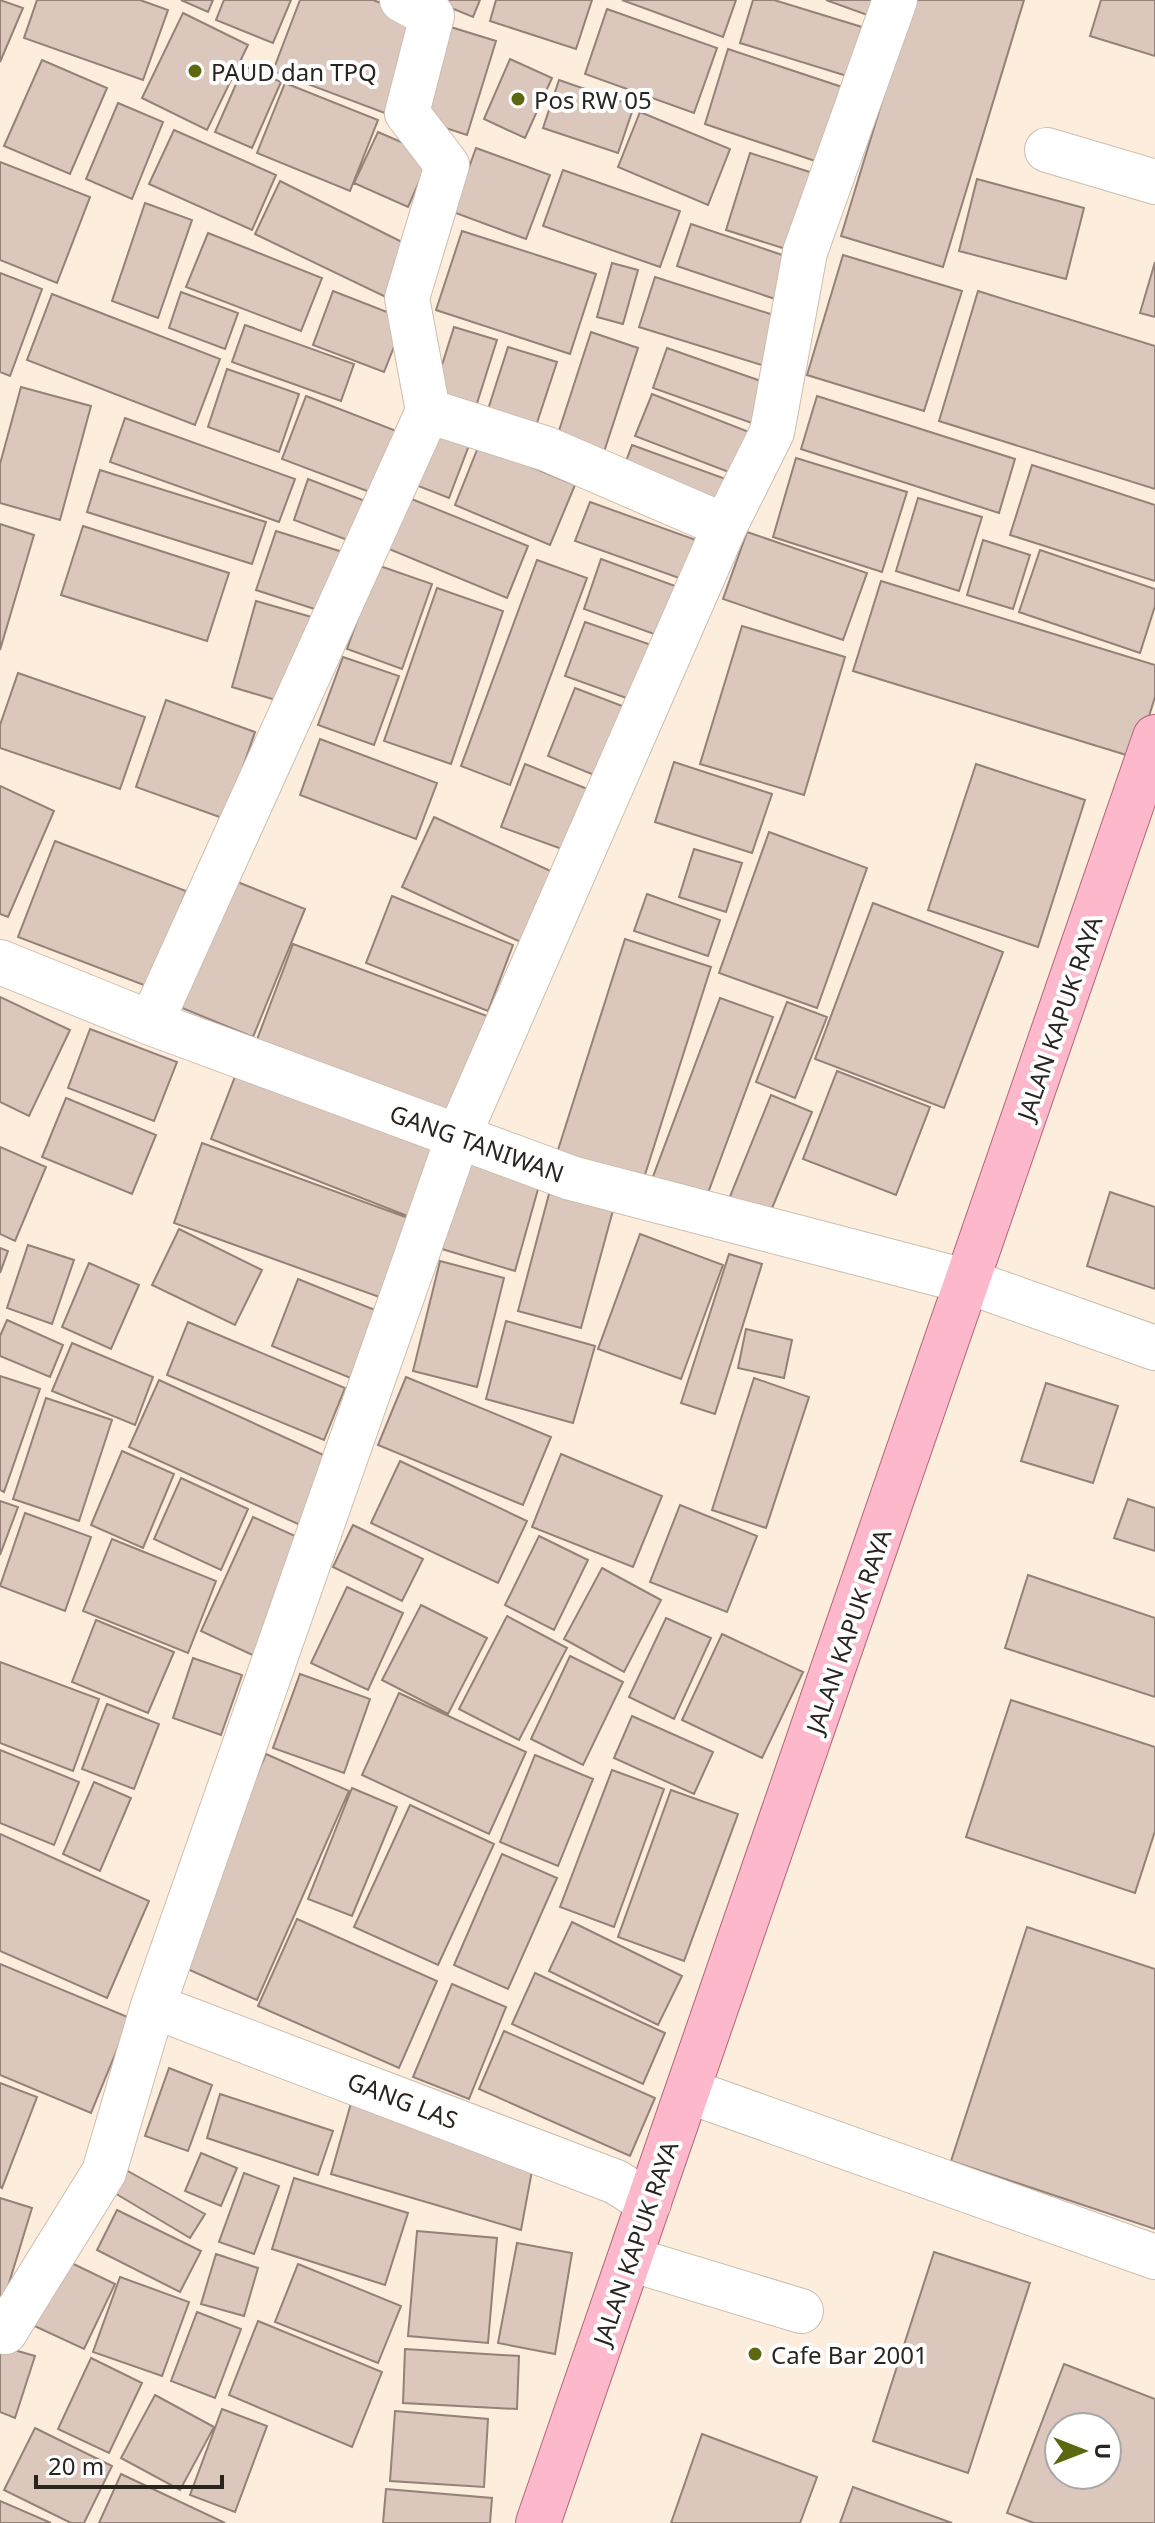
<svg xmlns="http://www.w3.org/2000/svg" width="1155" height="2523" font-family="'Noto Sans',sans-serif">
  <rect width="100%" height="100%" fill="#fceddd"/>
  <path fill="#dcc7bd" stroke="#948178" stroke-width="2" fill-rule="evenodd" d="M0 0 23 8 0 62Z
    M37 0H140L168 10 143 80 24 38Z
    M181 0H213L208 12Z
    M224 0H291L273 43 216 20Z
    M300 0H373L426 20 390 115 273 71Z
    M432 0H480L473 17Z
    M496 0H592L576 49 490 21Z
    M622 0H736L723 37Z
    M753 0H774L862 27 847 76 740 43Z
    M826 0H875L870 16Z
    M913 0H1024L943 267 841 236Z
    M1101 0H1155V56L1090 36Z
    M607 9 717 48 694 113 585 74Z
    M183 13 248 45 207 130 142 98Z
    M441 24 496 41 467 135 412 117Z
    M728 49 842 87 818 162 705 124Z
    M510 59 552 78 525 138 484 119Z
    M42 60 107 88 70 174 4 146Z
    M244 66 281 82 252 148 215 132Z
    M559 80 634 106 618 153 543 128Z
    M285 83 378 120 350 191 257 153Z
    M118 103 163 122 132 199 86 179Z
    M640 112 730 149 708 205 618 167Z
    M174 130 276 175 252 230 149 184Z
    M378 132 431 155 408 207 354 183Z
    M476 148 550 175 526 239 453 212Z
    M750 153 816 174 792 251 726 230Z
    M0 162 90 197 57 283 0 260Z
    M563 170 680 211 660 267 543 226Z
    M977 179 1084 208 1066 279 959 251Z
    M280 181 418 250 394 301 255 234Z
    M145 203 192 220 158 318 112 301Z
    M691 224 794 259 781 301 677 266Z
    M462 231 596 274 570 354 436 310Z
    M208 233 322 278 301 331 186 287Z
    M843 255 962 291 924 411 807 375Z
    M1155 262V317L1140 313Z
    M612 263 638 270 623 324 597 317Z
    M0 273 42 289 10 376 0 372Z
    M655 277 786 319 771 368 639 327Z
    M333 291 405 319 384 372 313 345Z
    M978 291 1155 346V489L939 421Z
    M181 292 238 313 225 349 169 328Z
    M52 294 220 359 195 425 27 360Z
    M245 325 354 364 341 401 232 362Z
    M454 327 497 340 472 419 429 406Z
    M591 332 638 348 601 461 554 446Z
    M508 347 557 362 531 441 483 425Z
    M667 348 778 387 763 427 653 388Z
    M227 369 299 394 279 452 208 427Z
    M21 387 91 406 60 520 0 503V464Z
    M652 394 754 434 739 476 635 436Z
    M306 396 399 432 375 494 282 459Z
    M817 396 1015 459 999 513 801 449Z
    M125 418 295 479 279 522 110 462Z
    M429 424 471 440 449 498 408 482Z
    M479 445 575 485 550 545 455 505Z
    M632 445 734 482 723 514 620 478Z
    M796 458 907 492 882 572 773 537Z
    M1032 465 1155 505V581L1010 535Z
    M100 470 266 522 252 564 87 512Z
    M308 479 373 504 358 544 294 520Z
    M409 498 528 546 507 598 389 549Z
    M918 498 982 517 959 591 896 571Z
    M590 502 710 545 696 584 575 541Z
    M0 524 34 535 0 650Z
    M83 526 229 573 207 641 61 595Z
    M276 531 352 555 333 615 256 590Z
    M747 532 867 573 843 640 723 599Z
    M983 540 1030 555 1013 609 967 595Z
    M1040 550 1155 589V606L1140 653 1019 612Z
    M601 559 689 591 671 640 584 609Z
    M537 560 587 578 510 785 461 766Z
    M377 565 432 584 402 669 347 649Z
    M881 581 1155 665V697L1136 758 853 671Z
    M437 588 503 611 451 764 384 741Z
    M256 601 315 618 289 704 232 687Z
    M585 622 663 649 643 704 565 676Z
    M742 626 845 657 804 795 700 764Z
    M343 657 399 676 374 745 318 725Z
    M18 673 145 717 120 789 0 748V725Z
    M575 688 638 712 611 782 548 756Z
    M166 700 255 732 225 819 136 787Z
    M320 739 437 783 416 839 300 795Z
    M674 762 772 794 752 853 655 822Z
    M525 764 600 794 573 853 501 827Z
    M976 764 1085 800 1038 947 928 910Z
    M0 786 54 811 8 917 0 914Z
    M434 817 557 874 525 944 402 887Z
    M769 832 867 868 817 1008 719 973Z
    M55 841 186 891 149 987 18 937Z
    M694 849 742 863 726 912 679 897Z
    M220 875 305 909 253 1037 170 1003Z
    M647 894 720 920 708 956 634 931Z
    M392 896 513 945 488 1011 366 963Z
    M873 903 1003 952 944 1108 815 1059Z
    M625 939 711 967 643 1181 557 1153Z
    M293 944 495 1019 457 1121 255 1045Z
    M0 997 70 1030 29 1116 0 1102Z
    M720 998 773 1017 705 1201 651 1182Z
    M787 1002 827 1017 795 1098 756 1082Z
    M90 1029 177 1062 154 1121 68 1088Z
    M241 1061 436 1140 410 1217 211 1139Z
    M837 1071 930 1107 896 1195 803 1159Z
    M771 1095 812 1112 765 1225 725 1209Z
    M66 1098 156 1135 132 1194 42 1157Z
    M202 1143 411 1219 382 1298 174 1223Z
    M0 1147 46 1167 15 1241 0 1234Z
    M470 1154 542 1175 515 1271 442 1249Z
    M554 1175 618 1192 581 1328 518 1311Z
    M1110 1192 1155 1207V1289L1087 1266Z
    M179 1229 262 1270 235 1325 152 1285Z
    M640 1234 723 1265 681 1379 598 1349Z
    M28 1245 74 1260 52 1324 7 1308Z
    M0 1248 8 1251 0 1273Z
    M729 1254 762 1264 715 1414 681 1403Z
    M440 1261 504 1278 477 1387 413 1371Z
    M89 1263 139 1285 111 1349 62 1327Z
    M298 1279 380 1312 353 1379 272 1346Z
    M7 1320 63 1345 50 1377 0 1356V1336Z
    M506 1321 595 1346 573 1423 486 1399Z
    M188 1322 345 1388 324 1440 167 1375Z
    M746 1329 792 1340 784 1378 738 1368Z
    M72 1343 153 1377 135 1425 52 1391Z
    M0 1376 40 1389 4 1492 0 1490Z
    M406 1377 551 1437 523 1505 378 1445Z
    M754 1378 809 1397 766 1528 712 1510Z
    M159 1380 339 1462 309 1529 129 1447Z
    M1046 1383 1118 1406 1093 1483 1021 1461Z
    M46 1398 112 1420 79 1521 13 1499Z
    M122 1451 174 1474 143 1548 91 1525Z
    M561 1454 662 1496 633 1567 532 1527Z
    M400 1461 527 1521 498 1583 371 1523Z
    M181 1478 248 1509 221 1570 154 1539Z
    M1128 1499 1155 1508V1551L1114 1538Z
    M0 1501 18 1507 0 1555Z
    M680 1505 757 1536 727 1612 650 1582Z
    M25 1513 91 1537 65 1611 0 1586Z
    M253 1517 315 1545 263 1660 201 1631Z
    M353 1525 423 1559 402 1601 333 1567Z
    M539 1536 588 1560 554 1630 505 1605Z
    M112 1539 216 1581 188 1653 83 1611Z
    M602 1568 661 1600 624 1672 564 1639Z
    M1028 1575 1155 1618V1697L1005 1648Z
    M347 1587 403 1613 368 1690 311 1663Z
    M421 1605 487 1638 448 1714 382 1680Z
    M507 1616 567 1648 519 1740 459 1709Z
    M666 1618 711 1638 674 1719 629 1697Z
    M96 1620 174 1652 148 1713 72 1682Z
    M722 1634 803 1672 762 1758 682 1720Z
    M570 1656 623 1682 583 1765 531 1739Z
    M193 1658 242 1675 221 1735 173 1718Z
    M0 1662 99 1699 73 1771 0 1743Z
    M300 1674 370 1699 344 1773 273 1748Z
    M399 1693 526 1752 489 1834 362 1775Z
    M1011 1700 1155 1747V1831L1135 1893 966 1837Z
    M107 1704 159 1724 134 1789 82 1769Z
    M632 1716 713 1752 694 1794 614 1758Z
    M0 1750 79 1782 54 1845 0 1823Z
    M266 1754 349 1791 257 2000 174 1963Z
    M535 1755 593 1779 558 1866 500 1842Z
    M612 1770 664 1789 614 1927 560 1907Z
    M94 1782 131 1798 100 1871 63 1854Z
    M352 1788 397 1807 352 1916 308 1899Z
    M671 1790 738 1814 684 1961 618 1937Z
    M410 1805 494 1844 438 1965 354 1927Z
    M0 1834 149 1901 107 1998 0 1951Z
    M502 1854 557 1878 508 1989 454 1965Z
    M297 1919 437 1981 399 2068 258 2006Z
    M572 1922 682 1976 658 2025 549 1971Z
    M1027 1927 1155 1969V2229L951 2161Z
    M0 1964 130 2018 91 2113 0 2075Z
    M535 1973 665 2033 643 2084 512 2024Z
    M452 1984 506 2007 469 2099 413 2077Z
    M504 2031 655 2098 630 2156 479 2089Z
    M169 2068 212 2085 188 2151 145 2136Z
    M0 2083 37 2097 2 2188 0 2187Z
    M220 2094 333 2131 318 2175 207 2138Z
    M353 2096 534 2160 521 2230 331 2174Z
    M201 2153 237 2168 221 2206 185 2191Z
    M126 2170 205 2214 190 2238 113 2192Z
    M244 2173 279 2186 254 2254 219 2242Z
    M294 2178 408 2213 385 2285 272 2249Z
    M0 2198 32 2208 2 2306 0 2305Z
    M117 2210 201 2251 180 2292 97 2250Z
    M417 2231 497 2238 488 2343 408 2336Z
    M517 2243 572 2253 555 2354 498 2343Z
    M934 2252 1030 2283 968 2473 873 2441Z
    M216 2254 258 2268 244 2316 201 2304Z
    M59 2257 115 2284 84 2349 28 2323Z
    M298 2264 401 2306 378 2363 275 2322Z
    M120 2277 189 2302 162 2376 93 2352Z
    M197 2312 241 2329 215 2398 171 2381Z
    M258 2321 382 2372 352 2447 229 2395Z
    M0 2346 35 2356 15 2418 0 2412Z
    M405 2349 519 2356 517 2409 403 2403Z
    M91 2358 142 2383 109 2453 58 2429Z
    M1064 2364 1155 2399V2523H1034L1007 2513ZM1059 2427H1107V2475H1059Z
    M155 2395 214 2427 180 2490 121 2458Z
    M222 2409 267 2426 235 2512 190 2495Z
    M395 2411 488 2419 484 2487 390 2481Z
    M35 2428 112 2466 84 2523H71L4 2490Z
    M702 2434 817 2477 800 2523H671Z
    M121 2474 225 2523H99Z
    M853 2487 952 2523H840Z
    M386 2489 492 2498 490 2523H383Z
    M0 2501 51 2523H0Z"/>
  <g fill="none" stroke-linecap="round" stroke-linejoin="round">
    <defs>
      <path id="minor" d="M402 0 432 16 407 113 447 165 407 298 428 411 547 449 725 526
        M1047 150 1155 182
        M0 962 151 1023 571 1178 969 1282 1155 1348
        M151 1023 428 411
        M153 2006 616 2182 649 2203
        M688 2091 1155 2257
        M630 2259 801 2311
        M0 2330 5 2332 104 2172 153 2006 458 1137 725 526 772 432 805 252 895 0"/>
      <path id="major" d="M538 2523 1155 737"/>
    </defs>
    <use href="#minor" stroke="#ccbeae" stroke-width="46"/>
    <use href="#major" stroke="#b26578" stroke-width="46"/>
    <use href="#minor" stroke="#fff" stroke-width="44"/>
    <use href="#major" stroke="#fdb8cb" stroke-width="44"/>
  </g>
  <g fill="#5c680f" stroke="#fff" stroke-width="3">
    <circle cx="195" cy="71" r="8"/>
    <circle cx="518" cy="99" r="8"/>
    <circle cx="755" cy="2354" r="8"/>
  </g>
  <g text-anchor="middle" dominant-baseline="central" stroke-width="8" stroke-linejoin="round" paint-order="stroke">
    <g font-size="24" fill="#29241e" stroke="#fff" text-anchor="start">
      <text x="211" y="71">PAUD dan TPQ</text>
      <text x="534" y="99">Pos RW 05</text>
      <text x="771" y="2354">Cafe Bar 2001</text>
    </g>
    <g font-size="24" fill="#29241e" stroke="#fff">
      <text transform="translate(1059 1018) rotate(-71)">JALAN KAPUK RAYA</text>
      <text transform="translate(477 1143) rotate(20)">GANG TANIWAN</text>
      <text transform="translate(848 1631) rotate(-71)">JALAN KAPUK RAYA</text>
      <text transform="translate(403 2100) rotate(21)">GANG LAS</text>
      <text transform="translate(635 2243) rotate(-71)">JALAN KAPUK RAYA</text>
    </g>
  </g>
  <g transform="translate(1083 2451) rotate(90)"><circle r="38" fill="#ffffff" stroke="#a9a7a5" stroke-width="2"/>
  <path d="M0-6L14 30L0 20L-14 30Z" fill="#5c680f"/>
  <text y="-12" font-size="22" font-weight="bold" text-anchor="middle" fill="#29241e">U</text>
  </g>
  <path d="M36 2475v12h186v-12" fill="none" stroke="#29241e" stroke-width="4"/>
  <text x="48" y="2475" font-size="24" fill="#29241e" stroke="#ffffff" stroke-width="6" paint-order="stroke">20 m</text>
</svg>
